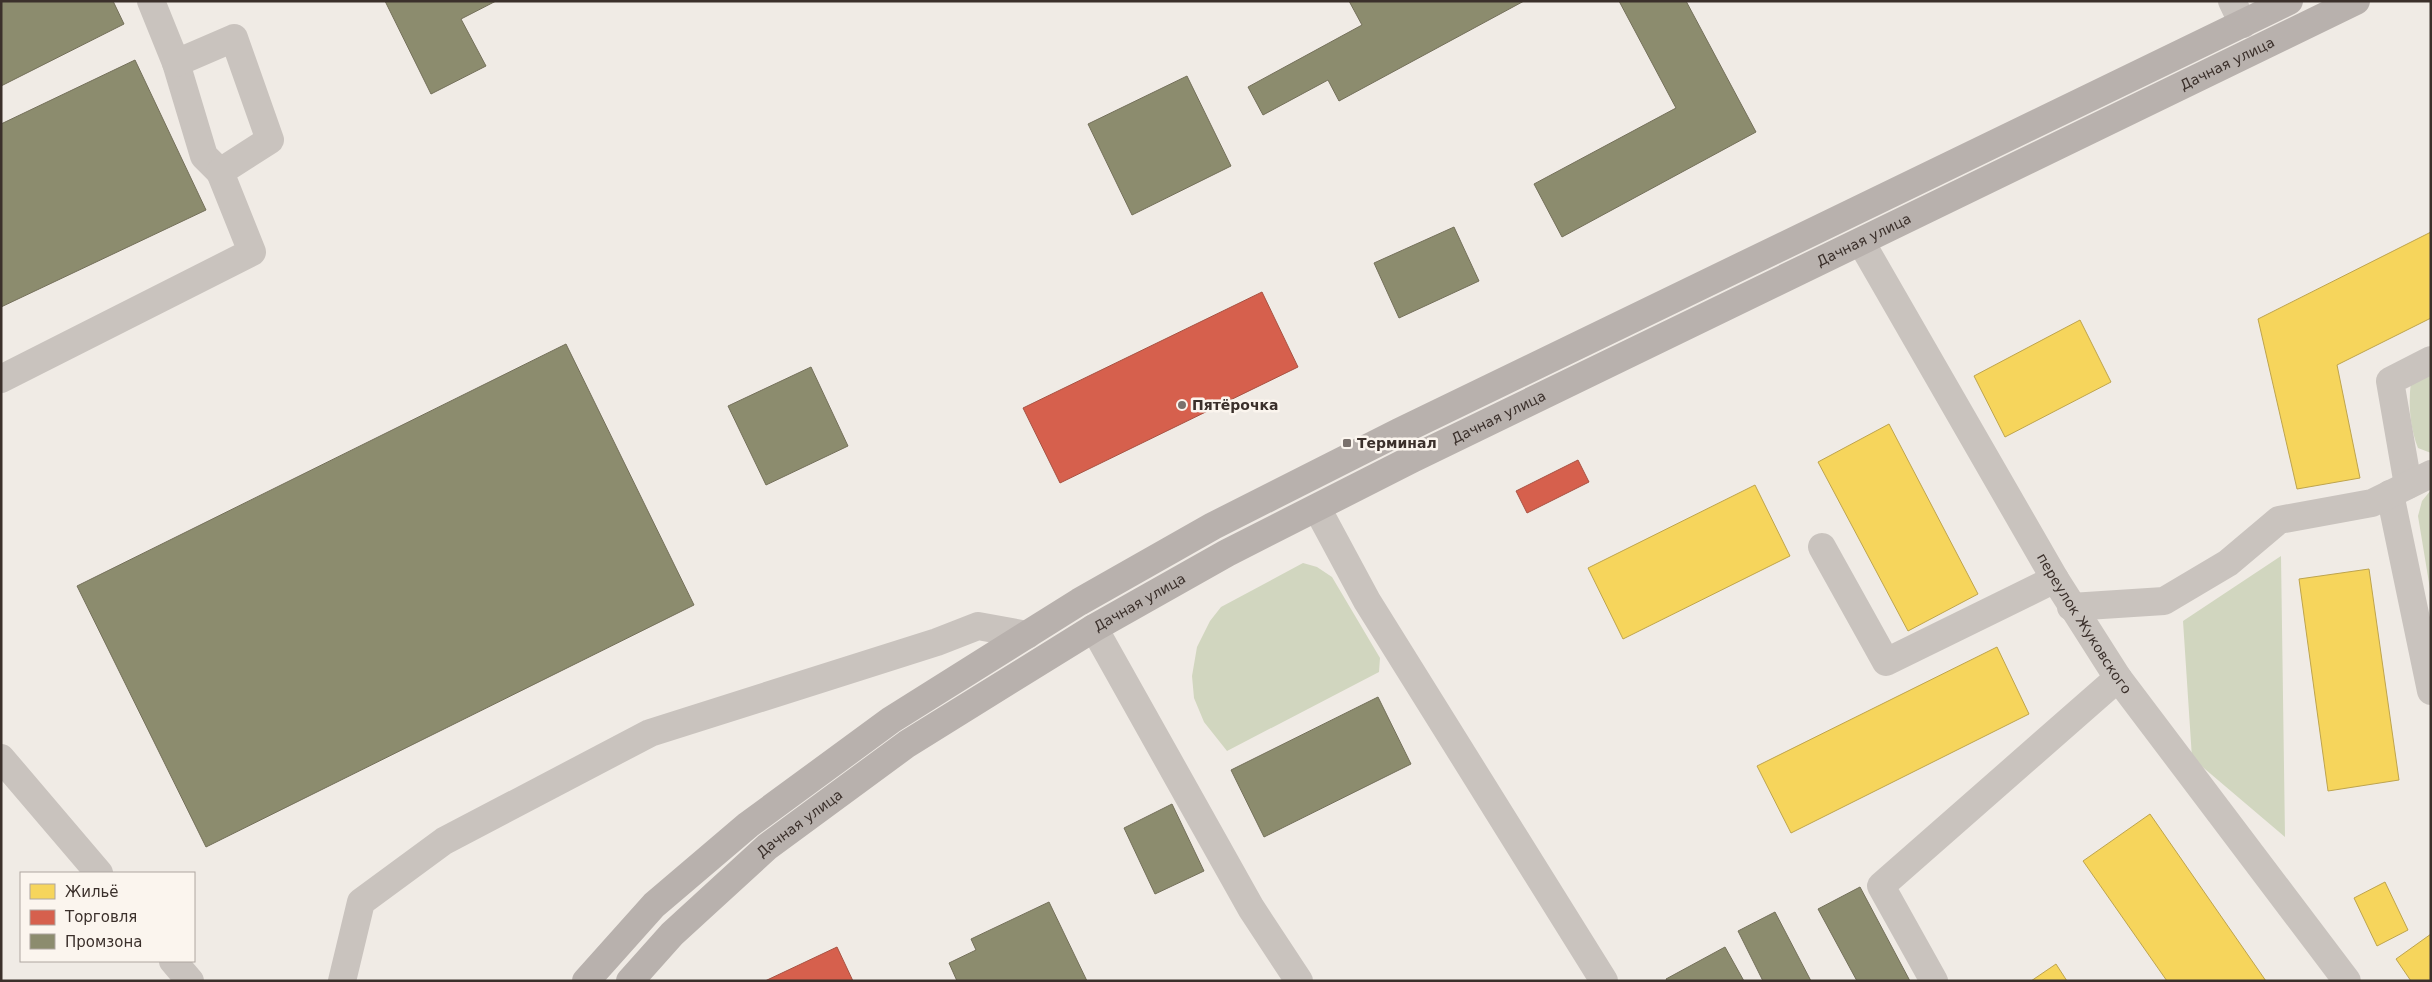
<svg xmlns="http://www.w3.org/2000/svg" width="2432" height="982" font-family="'DejaVu Sans',sans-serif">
  <rect width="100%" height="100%" fill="#f0ebe5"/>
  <path fill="#d1d6bf" d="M2431 373V453L2418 448C2410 427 2408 404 2411 382Z
    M2431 490V595L2418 516 2422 501Z
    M2281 556 2285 837 2192 758 2183 621Z
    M1303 563 1317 567 1332 577 1380 658 1379 672 1227 751 1204 722 1194 698 1192 676 1197 647 1210 621 1221 607Z"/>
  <path fill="#f6d55c" stroke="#bea44d" d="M2431 232V318L2337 365 2360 478 2297 489 2258 319Z
    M2080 320 2111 382 2005 437 1974 376Z
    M1889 424 1978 594 1908 631 1818 462Z
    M1755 485 1790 556 1623 639 1588 568Z
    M2369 569 2399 780 2328 791 2299 579Z
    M1997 647 2029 714 1791 833 1757 766Z
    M2150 814 2266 981H2167L2083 861Z
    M2385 882 2408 930 2377 946 2354 898Z
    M2431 934V981H2411L2396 959Z
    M2056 964 2067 981H2031Z"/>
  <path fill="#d6604d" stroke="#a85243" d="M1262 292 1298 367 1060 483 1023 408Z
    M1578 460 1589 482 1527 513 1516 491Z
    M837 947 853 981H765Z"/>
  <path fill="#8c8c6e" stroke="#74705a" d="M1 1H113L124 24 1 86Z
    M385 1H496L461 19 486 66 431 94Z
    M1349 1H1524L1339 101 1328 80 1263 115 1248 87 1362 25Z
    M1619 1H1686L1756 132 1562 237 1534 184 1676 108Z
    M135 60 206 210 1 307V124Z
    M1187 76 1231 166 1132 215 1088 124Z
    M1454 227 1479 281 1399 318 1374 263Z
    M566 344 694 605 206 847 77 586Z
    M811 367 848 446 766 485 728 406Z
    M1378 697 1411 764 1264 837 1231 770Z
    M1172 804 1204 871 1155 894 1124 828Z
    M1860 887 1910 981H1857L1818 909Z
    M1049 902 1087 981H957L949 963 976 950 971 939Z
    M1775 912 1811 981H1763L1738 931Z
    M1725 947 1744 981H1667L1666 979Z"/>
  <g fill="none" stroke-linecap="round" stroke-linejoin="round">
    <g stroke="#c9c3be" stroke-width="28">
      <path d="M2232 1 2243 24"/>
      <path d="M176 63 204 156 220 172"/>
      <path id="s1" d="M1861 242 2055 579 2118 678 2347 981"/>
      <path d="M1 379 252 252 220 172 270 140 234 38 176 63 151 1"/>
      <path d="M2408 485 2390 381 2431 360"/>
      <path d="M2390 494 2431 691"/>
      <path d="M1317 508 1367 601 1604 981"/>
      <path d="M1822 547 1886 662 2055 579"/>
      <path d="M2071 607 2164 601 2228 563 2279 520 2372 503 2431 474"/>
      <path d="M1094 628 1251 908 1299 981"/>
      <path d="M1 758 99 873"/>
      <path d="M173 961 190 981"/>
      <path d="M342 981 361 902 444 841 650 733 937 642 978 626 1027 635"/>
      <path d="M1934 981 1881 886 2118 678"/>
    </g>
    <g stroke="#b8b1ad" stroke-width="28">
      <path d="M586 981 654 905 748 825 891 720 1079 602 1213 526 1399 432 2289 1"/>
      <path id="s2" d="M630 981 672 934 767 847 907 744 1094 628 1227 553 1412 459 2356 1"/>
    </g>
  </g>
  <g fill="#7a716c" stroke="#fbf5ee" stroke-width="2">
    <circle cx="1182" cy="405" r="5"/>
    <rect x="1342" y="438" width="10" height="10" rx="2.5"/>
  </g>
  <g text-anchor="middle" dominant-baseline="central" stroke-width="5" stroke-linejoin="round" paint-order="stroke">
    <g font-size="14" fill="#3b302b" stroke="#fbf5ee">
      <text stroke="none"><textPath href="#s2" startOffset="1852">Дачная улица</textPath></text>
      <text stroke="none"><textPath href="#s2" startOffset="1448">Дачная улица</textPath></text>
      <text stroke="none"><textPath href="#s2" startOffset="1042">Дачная улица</textPath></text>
      <text stroke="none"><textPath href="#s2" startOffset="638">Дачная улица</textPath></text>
      <text stroke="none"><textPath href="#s1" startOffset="442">переулок Жуковского</textPath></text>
      <text stroke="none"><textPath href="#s2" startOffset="232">Дачная улица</textPath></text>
    </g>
    <g font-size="14" font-weight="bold" fill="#3b302b" stroke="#fbf5ee" text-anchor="start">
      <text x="1192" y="405">Пятёрочка</text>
      <text x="1357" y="443">Терминал</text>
    </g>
  </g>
  <rect width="2432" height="982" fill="none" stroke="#3b302b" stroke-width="5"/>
  <rect x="20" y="872" width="175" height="90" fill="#fbf5ee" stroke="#aea6a0"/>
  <rect x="30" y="884" width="25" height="15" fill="#f6d55c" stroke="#aea6a0"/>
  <text x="65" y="897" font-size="15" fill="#3b302b">Жильё</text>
  <rect x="30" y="910" width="25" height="15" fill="#d6604d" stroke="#aea6a0"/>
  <text x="65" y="922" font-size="15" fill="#3b302b">Торговля</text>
  <rect x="30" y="934" width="25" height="15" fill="#8c8c6e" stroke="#aea6a0"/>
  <text x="65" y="947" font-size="15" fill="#3b302b">Промзона</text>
</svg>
